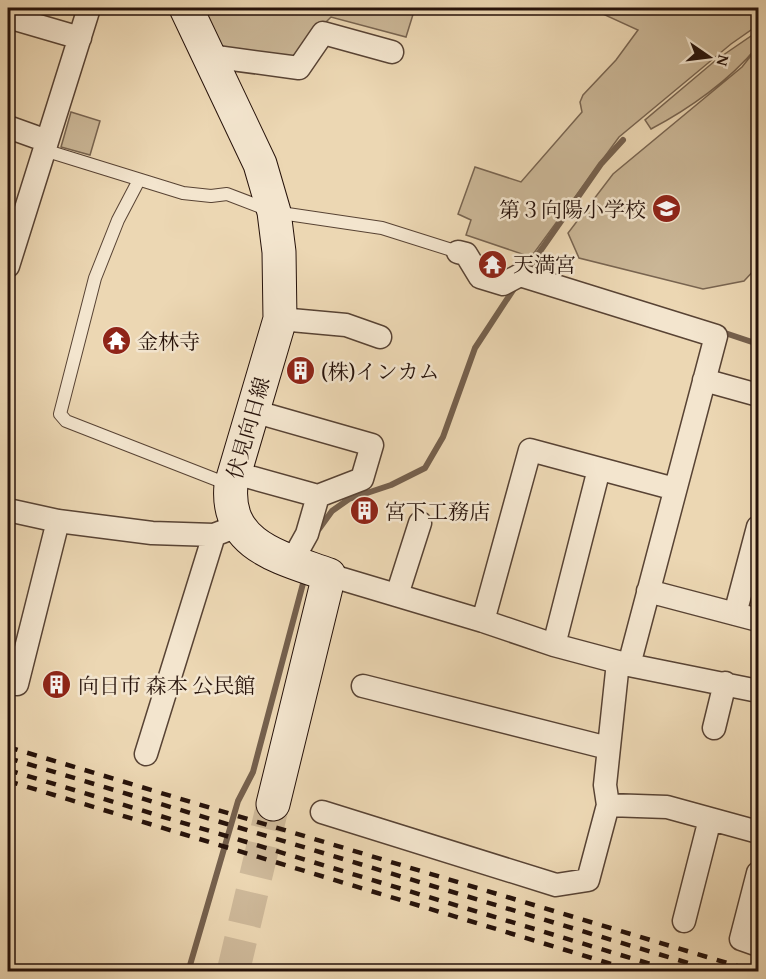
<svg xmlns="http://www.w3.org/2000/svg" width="766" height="979" font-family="'Gentium Book Plus','Noto Serif JP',serif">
  <rect width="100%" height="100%" fill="#ecd7b3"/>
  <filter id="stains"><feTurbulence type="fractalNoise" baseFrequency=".00333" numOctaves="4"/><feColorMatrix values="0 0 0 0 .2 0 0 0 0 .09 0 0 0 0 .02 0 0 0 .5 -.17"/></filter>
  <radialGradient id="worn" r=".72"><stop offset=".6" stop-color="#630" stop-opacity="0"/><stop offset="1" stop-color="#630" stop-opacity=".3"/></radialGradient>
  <path fill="#cab696" stroke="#786450" stroke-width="1.5" d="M199 8H415L406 37 331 17 303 45 299 60 224 48 211 39Z
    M595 8H758V25L731 44 619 137 531 257 466 235 471 220 458 214 475 167 521 182 582 112 580 102 583 95 616 60 638 30 594 10Z
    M757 32V47C730 80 689 109 651 129L645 120 716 60Z
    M758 47V266L744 281 703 289 579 258 568 233 613 174 742 67Z
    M71 112 100 121 90 155 61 147Z"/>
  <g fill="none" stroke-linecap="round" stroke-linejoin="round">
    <path stroke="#75604d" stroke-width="6" d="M527 270 601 164 623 140
      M719 331 758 344
      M319 529 332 511 349 499 391 485 425 468 443 437 475 348 515 287
      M188 972 238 801 253 772 305 576"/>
    <path stroke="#ceb99a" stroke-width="33" stroke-dasharray="33 16" stroke-linecap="butt" d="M233 972 273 804"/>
    <defs>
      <path id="lane" d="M44 150 183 193 211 196 227 194 274 212 382 228 458 252
        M139 180 118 220 95 278 60 414 66 421 230 485"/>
      <path id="street" d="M8 17 80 38
        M209 56 299 68 323 33 392 52
        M8 127 47 141
        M458 252 466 254 480 277 503 284 520 275 716 336 629 665
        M8 266 89 8
        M280 319 346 325 380 337
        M704 380 758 395
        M253 411 372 445 362 479 318 496 307 534 292 561
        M235 473 318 496
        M8 510 58 521 152 533 214 535 237 526
        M329 575 483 621 554 645 629 665 758 691
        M648 591 758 620
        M397 595 420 523
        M735 614 758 527
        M483 621 530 450 675 489
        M554 645 599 469
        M8 681 17 684 58 521
        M363 686 608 748
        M714 728 725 683
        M146 754 214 535
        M608 805 667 807 758 832
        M322 812 556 885 588 880 608 805 605 785 618 662
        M758 873 741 939 758 945
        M684 921 710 819"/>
      <path id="secondary" d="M186 8 260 164 274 212 279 252 280 319 231 485C225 547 283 558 329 575L273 804"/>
    </defs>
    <use href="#lane" stroke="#584334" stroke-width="14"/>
    <use href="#street" stroke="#584334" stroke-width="25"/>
    <use href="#secondary" stroke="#26120a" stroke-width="35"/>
    <use href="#lane" stroke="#f3e5ce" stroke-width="12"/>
    <use href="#street" stroke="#f3e5ce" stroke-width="22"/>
    <use href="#secondary" stroke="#f3e5ce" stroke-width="33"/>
    <path stroke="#26120a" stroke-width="4.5" stroke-dasharray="10 10" stroke-linecap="butt" d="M8 747 757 972
      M8 758 718 972
      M8 770 677 972
      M8 781 638 972"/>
  </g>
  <defs>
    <symbol id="school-disc" viewBox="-11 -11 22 22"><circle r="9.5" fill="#8f2418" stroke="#f3e5ce"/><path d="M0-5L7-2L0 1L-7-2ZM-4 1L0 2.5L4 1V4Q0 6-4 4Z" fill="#fff"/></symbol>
    <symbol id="temple-disc" viewBox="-11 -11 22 22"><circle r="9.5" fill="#8f2418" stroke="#f3e5ce"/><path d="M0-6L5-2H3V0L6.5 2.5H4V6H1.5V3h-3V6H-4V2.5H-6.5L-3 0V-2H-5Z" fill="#fff"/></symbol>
    <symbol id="building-disc" viewBox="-11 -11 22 22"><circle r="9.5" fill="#8f2418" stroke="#f3e5ce"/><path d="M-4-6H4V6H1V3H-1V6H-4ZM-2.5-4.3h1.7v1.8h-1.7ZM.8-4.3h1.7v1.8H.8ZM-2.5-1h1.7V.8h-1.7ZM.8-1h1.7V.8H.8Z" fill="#fff"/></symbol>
  </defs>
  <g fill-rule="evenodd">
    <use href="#school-disc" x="650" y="192" width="33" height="33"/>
    <use href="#temple-disc" x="476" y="248" width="33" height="33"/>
    <use href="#temple-disc" x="100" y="324" width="33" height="33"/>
    <use href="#building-disc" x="284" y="354" width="33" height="33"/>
    <use href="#building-disc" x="348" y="494" width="33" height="33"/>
    <use href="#building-disc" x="40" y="668" width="33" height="33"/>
  </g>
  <g text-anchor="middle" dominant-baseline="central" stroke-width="5" stroke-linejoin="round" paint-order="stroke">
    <g font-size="21" fill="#26120a" stroke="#f3e5ce" text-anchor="start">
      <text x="646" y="209" text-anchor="end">第３向陽小学校</text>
      <text x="513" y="264">天満宮</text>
      <text x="137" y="341">金林寺</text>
      <text x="321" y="371">(株)インカム</text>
      <text x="385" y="511">宮下工務店</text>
      <text x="78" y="685">向日市 森本 公民館</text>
    </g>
    <g font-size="21" fill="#26120a" stroke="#f3e5ce">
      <text transform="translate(248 428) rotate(-74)">伏見向日線</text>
    </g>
  </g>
  <rect width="766" height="979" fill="none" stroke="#ecd7b3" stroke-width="30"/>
  <rect x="9" y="9" width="748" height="961" fill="none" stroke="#26120a" stroke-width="3"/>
  <rect x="15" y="15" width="736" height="949" fill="none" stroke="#26120a" stroke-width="1.5"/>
  <g transform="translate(709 57) rotate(104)" stroke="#f3e5ce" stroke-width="4.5" paint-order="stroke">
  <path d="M0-4.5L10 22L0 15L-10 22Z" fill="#26120a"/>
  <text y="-9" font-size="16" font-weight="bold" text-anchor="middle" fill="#26120a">N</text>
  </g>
  <rect width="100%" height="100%" filter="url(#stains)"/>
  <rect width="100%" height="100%" fill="url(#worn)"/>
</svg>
